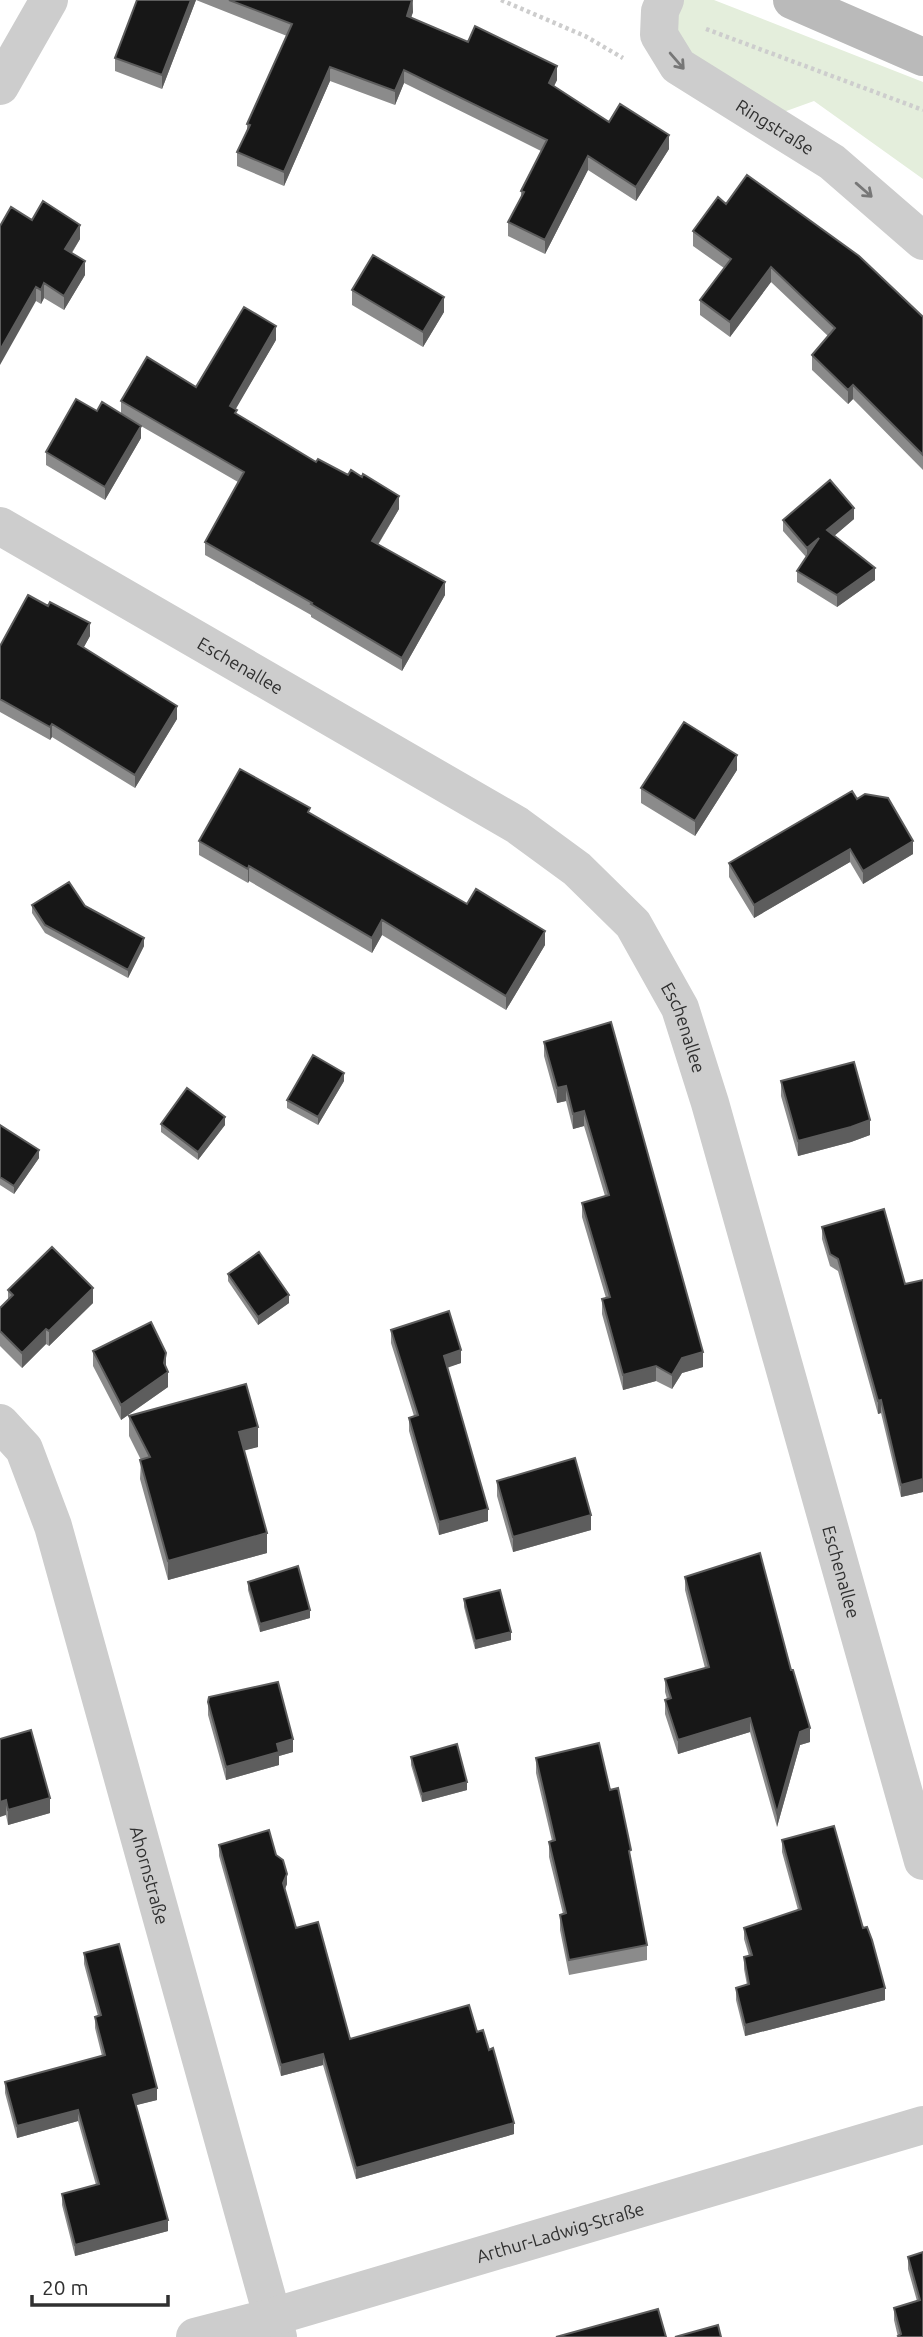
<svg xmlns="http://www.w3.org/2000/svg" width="923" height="2337" font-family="Ubuntu,sans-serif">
  <rect width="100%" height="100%" fill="#fff"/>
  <path fill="#e4eedc" d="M676 0H714L923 82V179L814 101 778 114 676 47Z"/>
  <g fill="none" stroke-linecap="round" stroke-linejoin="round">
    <path stroke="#cdcdcd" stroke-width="4.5" stroke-dasharray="3.5 3.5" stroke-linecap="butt" d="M501 0 585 36 623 58
      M706 29 923 110"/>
    <g stroke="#cdcdcd" stroke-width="38">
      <path id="s1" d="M665 0 660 11 659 35 678 66 832 162 923 241"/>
      <path d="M0 86 49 0"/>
      <path id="s2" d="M0 526 517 825 577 869 633 924 680 1008 710 1103 923 1861"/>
      <path id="s3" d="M0 1423 24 1449 53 1526 278 2337"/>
      <path id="s4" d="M195 2337 272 2317 923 2125"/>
    </g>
    <path stroke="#bababa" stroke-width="38" d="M792 0 923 57"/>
  </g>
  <path fill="#8b8b8b" d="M137 0H413V12L411 18 557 80 554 86 609 122 669 149 636 201 588 170 545 254 508 236V222L521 198V191L541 151 404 83 395 105 330 81 284 186 237 166V152L247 132V124L287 36 196 0 162 89 115 71V58Z
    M726 204 923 317V470L853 399 848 404 812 370V355L828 336 771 282 730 337 700 315V300L724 268 693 246V231Z
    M32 220 80 239 72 253 85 275 64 310 44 298 41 304 36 301Z
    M352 290 444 312 423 347 352 305Z
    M276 340 235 409 237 414 316 462 399 509 378 545 445 595 402 671 311 617V615L205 555V542L238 482 141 426V438L105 500 46 465V452L97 411 121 414V401L196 387Z
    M854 519 834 536 875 580 837 607 797 582V571L806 557 783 531V520Z
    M90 636 83 648 177 719 135 788 52 737 50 740 0 712V646Z
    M737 770 695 836 641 803V788Z
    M857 799 913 854 863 884 850 862 754 918 729 877V863Z
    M310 813 467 904 545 945 506 1010 382 935 372 953 249 881 248 883 199 855V841Z
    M32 905 85 906 144 946 128 978 45 933 32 913Z
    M611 1022 703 1367 682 1373 672 1389 656 1381 623 1390 602 1314V1299L606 1298 582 1217V1203L605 1196 584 1126 573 1129 566 1101 557 1103 544 1056V1042Z
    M344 1081 318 1125 287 1108V1100Z
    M781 1081 870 1135 851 1142 798 1156 781 1096Z
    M161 1124 225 1125 198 1160 161 1132Z
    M0 1125 39 1158 14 1194 0 1185Z
    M822 1227 905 1284 923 1280V1492L901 1497 881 1413 878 1414 838 1271 830 1266 822 1239Z
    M228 1274 289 1303 258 1325 228 1281Z
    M8 1290 93 1303 49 1346 46 1344 22 1368 0 1346V1308L8 1300Z
    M391 1330 461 1363 447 1367 488 1521 439 1535 409 1431V1418L414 1416 391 1343Z
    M93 1351 166 1368 168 1387 121 1420 93 1366Z
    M129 1416 258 1447 244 1450 267 1553 168 1580 140 1479 141 1460 129 1436Z
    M497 1481 591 1530 513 1552 497 1496Z
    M685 1577 810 1742 800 1745 777 1827 750 1732 678 1754 665 1714V1700L667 1699 665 1692V1679L705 1668 685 1590Z
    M248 1582 310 1618 260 1632 248 1590Z
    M464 1599 511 1640 475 1649 464 1607Z
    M208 1702 293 1752 279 1756V1765L226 1780 208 1715Z
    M0 1739 50 1813 8 1825 6 1815Z
    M411 1757 467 1790 422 1802 411 1765Z
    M536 1758 610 1790 631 1864 647 1945V1960L569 1975 560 1930V1915L563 1914 549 1857V1842L552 1841 536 1773Z
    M782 1840 863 1928 885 2000 745 2036 736 2000V1988L747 1985 744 1969V1957L749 1956 744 1939V1928L798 1910 782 1852Z
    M219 1845 276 1855 287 1884 285 1889 296 1928 350 2039 477 2032 514 2134 356 2179 323 2065 281 2076 219 1856Z
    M84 1953 157 2100 136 2105 168 2231 75 2256 62 2205V2194L96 2185 78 2121 17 2138 5 2093V2082L102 2056 95 2028V2017L98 2016 84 1964Z
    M923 2252V2337H898L894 2320V2308L917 2301 908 2269V2257Z"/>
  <path fill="#5d5d5d" d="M191 0H196L162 89V75Z
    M412 0 413 12 407 29V16Z
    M557 66V80L549 96V83Z
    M330 67V81L284 186V172Z
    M404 70V83L395 105V91Z
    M669 135V149L636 201V187Z
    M588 156V170L545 254V240Z
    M80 225V239L65 263V249Z
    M85 261V275L64 310V296Z
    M771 267V282L730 337V322Z
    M44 283V298L41 304V290Z
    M36 287V301L0 365V350Z
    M444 297V312L423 347V332Z
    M276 326V340L230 419V406Z
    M853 385V399L848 404V390Z
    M141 426V438L105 500V487Z
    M399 496V509L372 554V541Z
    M854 508V519L827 542V530Z
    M819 538 807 559V548Z
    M875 568V580L837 607V595Z
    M445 582V595L402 671V658Z
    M90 623V636L78 658V644Z
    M177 706V719L135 788V775Z
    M52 724V737L50 740V727Z
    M737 755V770L695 836V821Z
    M913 841V854L863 884V871Z
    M850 849V862L754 918V905Z
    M249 866V881L248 883V869Z
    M382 920V935L372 953V938Z
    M545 931V945L506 1010V996Z
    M144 938V946L128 978V970Z
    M344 1073V1081L318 1125V1117Z
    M566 1086V1101L557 1103V1088Z
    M584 1111V1126L573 1129V1114Z
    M225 1117V1125L198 1160V1152Z
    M870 1120V1135L851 1142 798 1156V1141Z
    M39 1150V1158L14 1194V1186Z
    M93 1288V1303L49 1346V1331Z
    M289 1295V1303L258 1325V1317Z
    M46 1329V1344L22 1368V1353Z
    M461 1350V1363L444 1369V1356Z
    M703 1352V1367L682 1373 672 1389V1375L682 1358Z
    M166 1353V1368L168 1372V1387L121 1420V1405L164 1363Z
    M656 1366V1381L623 1390V1375Z
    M881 1400V1413L878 1414V1401Z
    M258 1427V1447L239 1452V1432Z
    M923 1479V1492L901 1497V1485Z
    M488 1509V1521L439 1535V1522Z
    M591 1515V1530L513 1552V1537Z
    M267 1533V1553L168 1580V1561Z
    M310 1610V1618L260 1632V1624Z
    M511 1632V1640L475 1649V1641Z
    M750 1718V1732L678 1754V1740Z
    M810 1728V1742L800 1745 777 1827V1813L800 1732Z
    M293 1739V1752L279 1756V1765L226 1780V1767L277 1744Z
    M467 1782V1790L422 1802V1794Z
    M50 1798V1813L8 1825V1810Z
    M6 1800V1815L0 1817V1802Z
    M287 1874V1884L283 1893V1883Z
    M885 1988V2000L745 2036V2025Z
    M323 2054V2065L281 2076V2065Z
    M157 2088V2100L133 2106V2095Z
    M78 2110V2121L17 2138V2126Z
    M514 2123V2134L356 2179V2168Z
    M168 2220V2231L75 2256V2245Z"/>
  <path fill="#171717" stroke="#5d5d5d" stroke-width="2" d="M137 0H191L162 75 115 58Z
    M229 0H412L407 16 468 42 475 26 557 66 549 83 609 122 620 104 669 135 636 187 588 156 545 240 508 222 524 192 521 191 547 140 404 70 395 91 330 67 284 172 237 152 250 125 247 124 292 24Z
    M747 175 859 256 923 317V455L853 385 848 390 812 355 835 328 771 267 730 322 700 300 731 259 693 231 718 197 726 204Z
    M43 201 80 225 65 249 85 261 64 296 44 283 41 290 36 287 0 350V226L11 207 32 220Z
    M373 255 444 297 423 332 352 290Z
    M244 307 276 326 230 406 237 410 235 413 316 462 318 459 348 475 351 470 362 477 363 474 399 496 372 541 445 582 402 658 311 604 312 603 205 542 244 472 121 401 147 357 196 387Z
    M76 399 97 411 102 402 141 426 105 487 46 452Z
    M830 480 854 508 827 530 875 568 837 595 797 571 819 538 807 548 783 520Z
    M28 595 48 606 50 602 90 623 78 644 177 706 135 775 52 724 50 727 0 699V646Z
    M684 722 737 755 695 821 641 788Z
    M240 769 310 808 308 812 467 904 476 889 545 931 506 996 382 920 372 938 249 866 248 869 199 841Z
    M852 791 857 799 865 794 888 798 913 841 863 871 850 849 754 905 729 863Z
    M69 882 85 906 144 938 128 970 45 925 32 905Z
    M611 1022 703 1352 682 1358 672 1375 656 1366 623 1375 602 1299 610 1297 582 1203 609 1195 584 1111 573 1114 566 1086 557 1088 544 1042Z
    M313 1055 344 1073 318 1117 287 1100Z
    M854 1062 870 1120 851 1127 798 1141 781 1081Z
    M187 1088 225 1117 198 1152 161 1124Z
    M0 1125 39 1150 14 1186 0 1177Z
    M884 1209 905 1284 923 1280V1479L901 1485 881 1400 878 1401 838 1259 830 1254 822 1227Z
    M52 1247 93 1288 49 1331 46 1329 22 1353 0 1331V1308L13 1295 8 1290Z
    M259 1252 289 1295 258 1317 228 1274Z
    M449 1311 461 1350 444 1356 488 1509 439 1522 409 1418 418 1415 391 1330Z
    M151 1322 166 1353 164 1363 168 1372 121 1405 93 1351Z
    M246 1384 258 1427 239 1432 267 1533 168 1561 140 1460 150 1457 129 1416Z
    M575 1458 591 1515 513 1537 497 1481Z
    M760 1553 791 1670H793L810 1728 800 1732 777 1813 750 1718 678 1740 665 1700 671 1698 665 1679 709 1667 685 1577Z
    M298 1566 310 1610 260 1624 248 1582Z
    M500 1590 511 1632 475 1641 464 1599Z
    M278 1682 293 1739 277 1744 279 1752 226 1767 208 1702 209 1697Z
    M31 1730 50 1798 8 1810 6 1800 0 1802V1739Z
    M599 1743 610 1790 618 1788 631 1850 629 1851 647 1945 569 1960 560 1915 566 1913 549 1842 555 1840 536 1758Z
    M457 1744 467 1782 422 1794 411 1757Z
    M834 1826 863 1928 867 1927 872 1940 885 1988 745 2025 736 1988 749 1984 744 1957 752 1955 744 1928 801 1909 782 1840Z
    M269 1830 276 1855 283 1860 287 1874 283 1883 296 1928 318 1922 350 2039 469 2005 477 2032 483 2030 489 2050 493 2048 514 2123 356 2168 323 2054 281 2065 219 1845Z
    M119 1944 157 2088 133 2095 168 2220 75 2245 62 2194 99 2184 78 2110 17 2126 5 2082 105 2055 95 2017 101 2015 84 1953Z
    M923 2252V2337H899L898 2336 901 2334 894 2308 920 2300 908 2257Z
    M658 2309 666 2337H556Z
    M718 2325 721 2337H675Z"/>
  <defs><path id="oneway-shaft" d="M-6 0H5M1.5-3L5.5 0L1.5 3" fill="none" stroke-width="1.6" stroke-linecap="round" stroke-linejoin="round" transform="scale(1.75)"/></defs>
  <g stroke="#777">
    <use href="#oneway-shaft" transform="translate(677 61) rotate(49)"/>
    <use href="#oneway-shaft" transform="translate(864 190) rotate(41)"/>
  </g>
  <g text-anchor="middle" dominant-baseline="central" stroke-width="7" stroke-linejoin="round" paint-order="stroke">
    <g font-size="18" fill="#303030" stroke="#fff">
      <text stroke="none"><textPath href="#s1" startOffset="187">Ringstraße</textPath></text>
      <text stroke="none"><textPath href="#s2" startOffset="278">Eschenallee</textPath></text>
      <text stroke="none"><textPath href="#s2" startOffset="866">Eschenallee</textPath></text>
      <text stroke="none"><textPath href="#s2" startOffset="1433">Eschenallee</textPath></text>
      <text stroke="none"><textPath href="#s3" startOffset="480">Ahornstraße</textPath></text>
      <text stroke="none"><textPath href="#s4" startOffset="380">Arthur-Ladwig-Straße</textPath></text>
    </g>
  </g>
  <path d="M32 2295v10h136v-10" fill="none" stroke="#303030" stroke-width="3.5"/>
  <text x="42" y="2295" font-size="21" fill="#303030" stroke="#ffffff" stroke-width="5" paint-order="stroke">20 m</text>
</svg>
